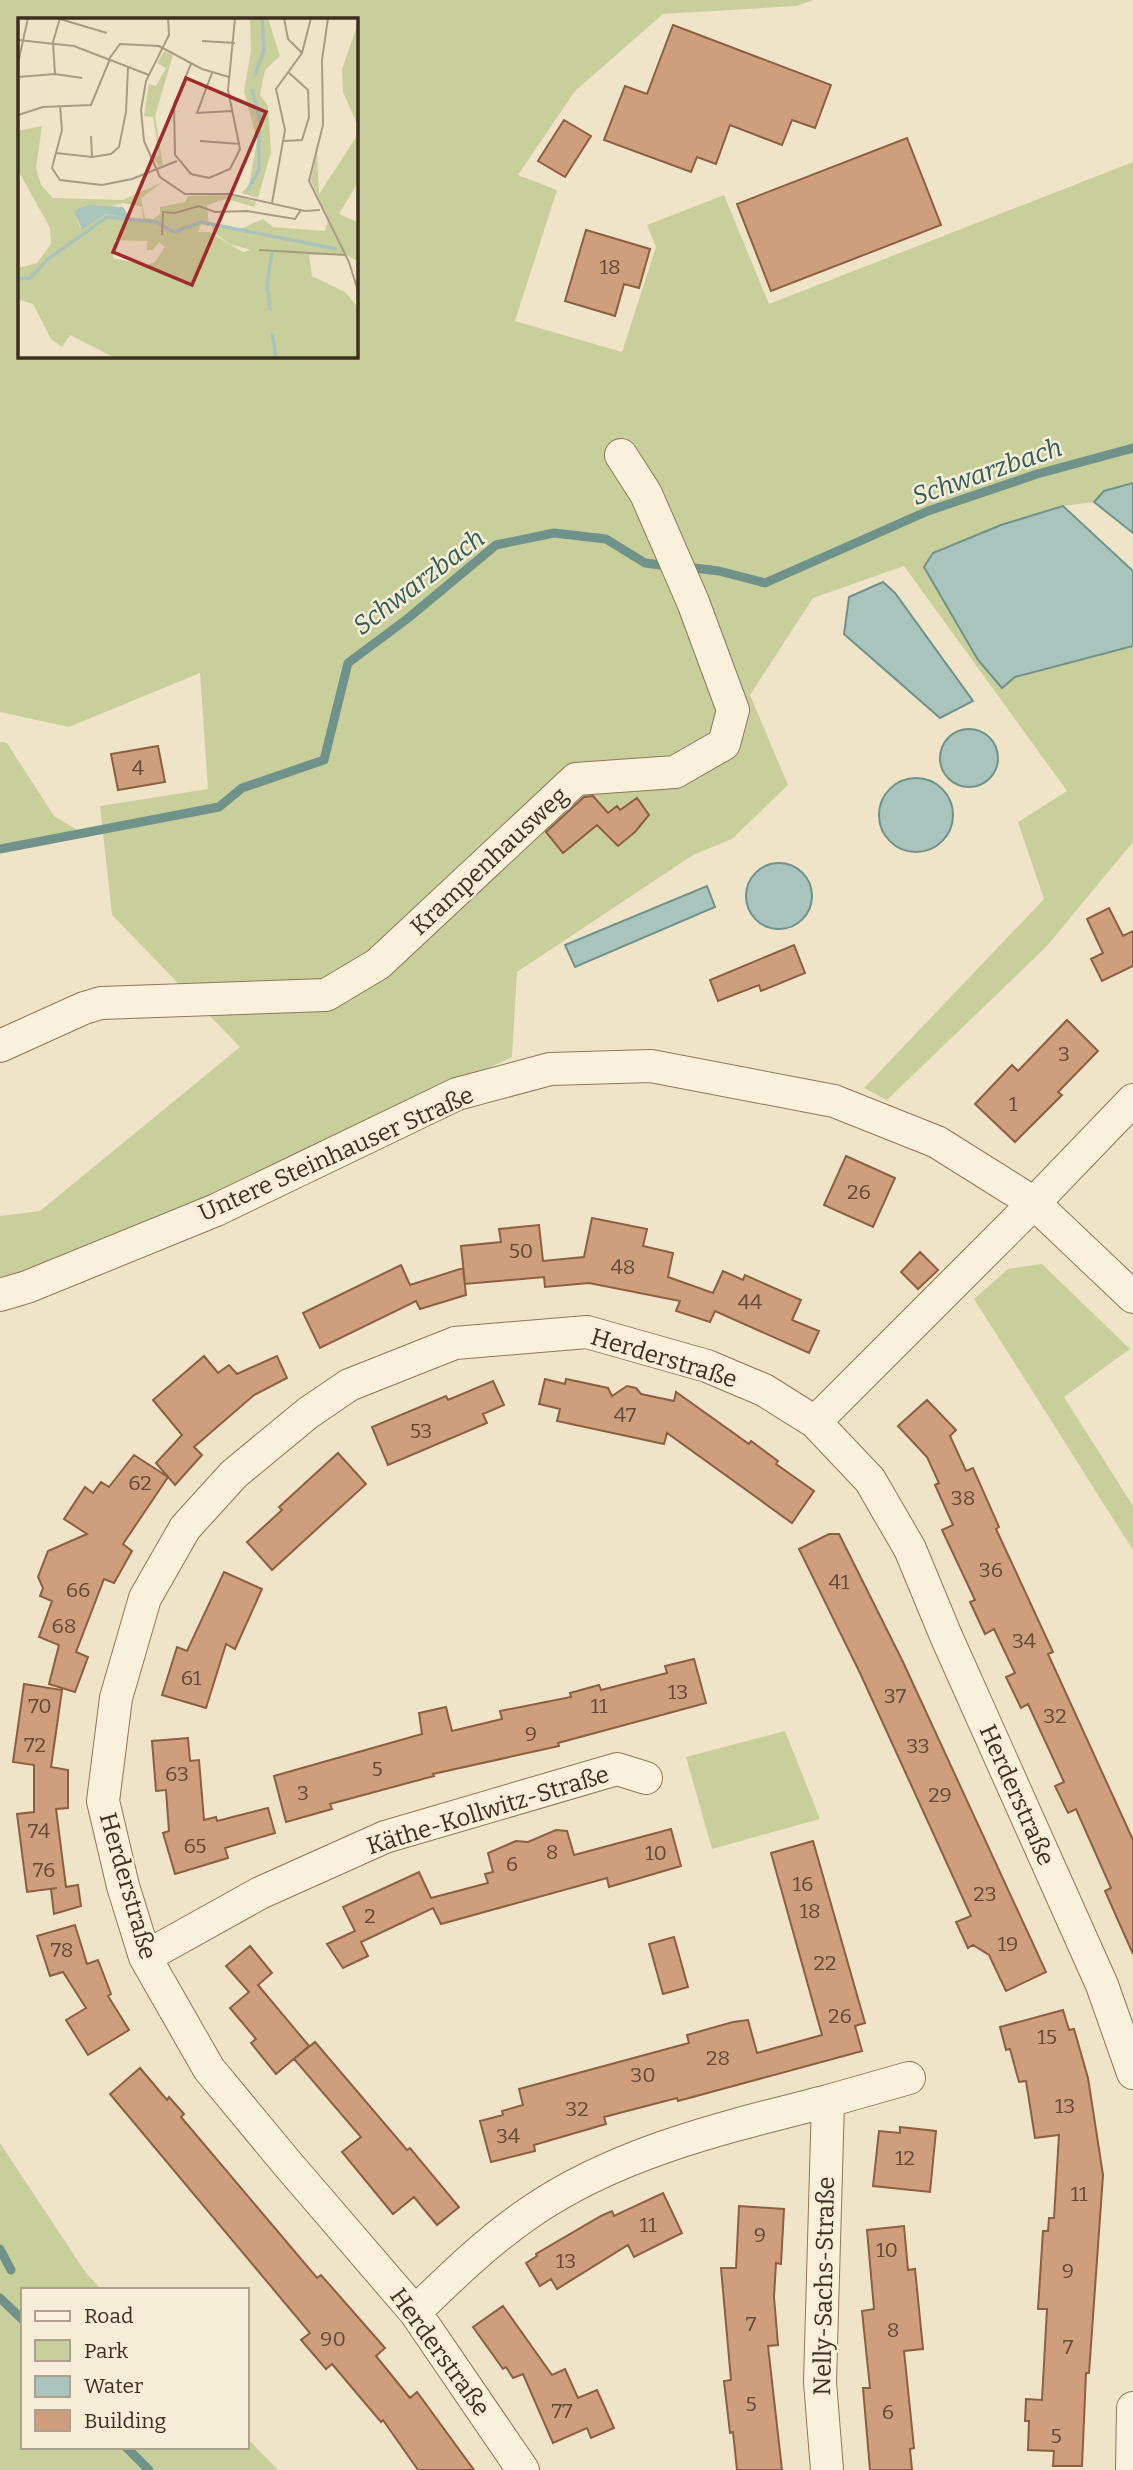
<svg xmlns="http://www.w3.org/2000/svg" width="1133" height="2470" font-family="Bitter,serif">
  <rect width="100%" height="100%" fill="#f0e4c8"/>
  <path fill="#c9cf9b" fill-rule="evenodd" d="M0 0H814L796 6 663 14 575 91 518 175 557 190 515 321 622 352 656 247 647 225 724 195 769 304 1133 162V483L1104 491 1094 502 1063 506 1015 677 1133 646V842L1046 947 887 1100 864 1088 1044 899 1018 822 1067 791 904 566 813 598 750 695 788 785 732 839 693 855 517 972 512 1057 254 1179 0 1282V1216L40 1211 240 1047 112 915 100 806 208 789 200 673 69 727 0 712ZM19 19H355V355H19Z
    M0 742 7 743 54 816 89 837 0 848Z
    M1042 1264 1130 1349 1064 1397 1133 1506V1550L974 1299 1008 1269Z
    M785 1731 820 1819 712 1849 686 1757Z
    M0 2143 86 2273 102 2290H23V2447H247V2438L278 2470H0Z"/>
  <path fill="#a9c4bc" stroke="#6f938a" stroke-width="2" d="M1133 483V533L1094 502 1104 491Z
    M1063 506 1133 571V646L1015 677 1002 688 978 660 924 567 933 553 1001 525Z
    M883 582 895 593 973 701 940 718 844 634 849 597Z
    M940 758a29 29 0 1 1 58 0a29 29 0 1 1-58 0Z
    M879 815a37 37 0 1 1 74 0a37 37 0 1 1-74 0Z
    M746 896a33 33 0 1 1 66 0a33 33 0 1 1-66 0Z
    M707 886 715 907 575 967 565 945Z"/>
  <g fill="none" stroke-linecap="round" stroke-linejoin="round">
    <path stroke="#6f938a" stroke-width="9" d="M686 567 719 571 765 583 928 511 1037 474 1133 448
      M0 849 219 807 242 788 324 760 348 663 407 619 496 545 554 533 606 539 645 563 669 566
      M0 2249 11 2270
      M0 2298 23 2320
      M126 2447 149 2470"/>
  </g>
  <path fill="#cf9f7d" stroke="#8d5f41" stroke-width="2" d="M673 25 831 85 815 128 792 120 782 145 730 125 716 164 697 157 691 172 604 140 625 86 647 94Z
    M564 120 591 136 565 177 538 161Z
    M907 138 941 225 771 291 737 204Z
    M586 230 650 249 639 288 624 284 615 316 565 301Z
    M158 746 165 782 118 790 111 754Z
    M593 796 608 813 617 806 620 810 637 798 649 815 635 832 618 846 597 825 563 853 546 832 584 797Z
    M1109 908 1123 936 1133 931V966L1102 981 1091 959 1103 953 1087 919Z
    M794 945 805 973 761 991 759 985 718 1001 710 980Z
    M1067 1020 1098 1051 1058 1092 1062 1095 1015 1142 975 1104 1012 1065 1018 1071Z
    M846 1156 895 1178 873 1227 824 1205Z
    M592 1218 647 1229 643 1246 673 1253 668 1277 713 1293 723 1271 743 1280 745 1275 801 1300 792 1320 819 1331 809 1353 715 1311 710 1322 676 1311 680 1301 589 1283 545 1287 544 1277 465 1284 461 1246 501 1242 499 1229 539 1225 543 1261 584 1257Z
    M920 1252 938 1270 918 1289 901 1272Z
    M401 1265 410 1285 463 1268 466 1295 420 1309 416 1301 320 1348 303 1313Z
    M204 1356 218 1373 229 1365 237 1374 277 1356 287 1378 254 1395 194 1447 202 1455 175 1485 156 1463 182 1435 153 1400Z
    M545 1379 565 1384 566 1379 608 1388 612 1396 627 1386 636 1388 641 1394 674 1401 676 1392 749 1444 751 1441 778 1461 776 1464 814 1491 792 1523 667 1433 664 1444 557 1421 560 1409 539 1404Z
    M493 1381 504 1405 483 1414 487 1423 388 1465 372 1427 446 1396 448 1400Z
    M927 1400 956 1430 950 1436 966 1471 973 1468 999 1527 996 1529 1053 1652 1048 1654 1133 1840V1954L1105 1891 1111 1888 1076 1809 1068 1813 1055 1786 1064 1782 1028 1704 1021 1708 1006 1677 1015 1673 994 1629 985 1634 970 1602 975 1600 942 1530 953 1525 935 1485 939 1483 927 1457 898 1426Z
    M338 1453 366 1484 272 1570 247 1542 282 1510 279 1507Z
    M134 1455 168 1477 123 1544 132 1551 114 1583 104 1579 76 1652 88 1657 75 1692 49 1684 59 1645 39 1637 52 1601 40 1596 43 1588 38 1577 48 1551 87 1534 64 1519 85 1487 93 1493 101 1482 109 1487Z
    M829 1534H839L903 1662 1046 1972 1006 1991 989 1955 973 1945 968 1948 956 1922 971 1916 860 1673 799 1549Z
    M224 1572 262 1589 235 1649 226 1644 206 1708 162 1695 177 1647 187 1651Z
    M694 1659 706 1703 558 1743 559 1746 433 1774 434 1776 330 1804 332 1809 286 1822 274 1776 422 1734 419 1713 446 1707 452 1731 502 1719 500 1711 571 1697 570 1693 599 1685 601 1690 667 1673 665 1666Z
    M24 1684 62 1690 51 1767 68 1770V1808L56 1809 66 1887 78 1885 81 1906 54 1914 51 1889 57 1888 27 1892 17 1814 34 1812V1765L13 1762Z
    M188 1738 190 1761 199 1760 204 1820 216 1817 217 1821 268 1808 275 1833 225 1848 228 1858 175 1874 163 1833 169 1831 166 1790 156 1791 152 1741Z
    M671 1829 681 1866 609 1887 607 1878 441 1924 433 1908 361 1942 368 1956 343 1968 327 1944 355 1931 343 1907 419 1872 431 1898 488 1883 485 1874 493 1872 488 1853 516 1841 528 1842 556 1830 567 1831 574 1855Z
    M813 1841 865 2023 855 2026 862 2051 678 2101 677 2098 604 2117 606 2124 534 2145 535 2151 491 2162 480 2121 503 2115 502 2111 523 2105 519 2089 689 2043 687 2035 733 2022 748 2020 757 2053 822 2035 771 1853Z
    M75 1925 87 1964 98 1960 111 1994 108 1996 129 2030 88 2055 66 2020 86 2008 63 1972 50 1976 37 1936Z
    M674 1937 688 1987 663 1994 649 1944Z
    M250 1946 272 1973 258 1985 309 2046 276 2074 251 2043 256 2039 230 2008 249 1992 226 1966Z
    M1063 2010 1069 2030 1074 2029 1088 2078 1103 2175 1089 2373H1086L1082 2466H1053L1054 2451 1028 2450 1029 2421H1025L1026 2399 1042 2400 1047 2309H1038L1043 2231H1048L1049 2218H1054L1059 2135 1035 2138 1026 2081 1019 2082 1010 2049 1006 2050 1000 2027Z
    M315 2042 407 2150 410 2148 459 2207 437 2225 414 2197 393 2214 342 2152 361 2137 294 2059Z
    M140 2068 167 2100 169 2097 184 2114 181 2117 317 2278 321 2275 385 2348 376 2356 410 2398 417 2392 474 2470H418L383 2420 381 2422 332 2364 326 2369 301 2340 310 2333 110 2094Z
    M900 2127 936 2131 930 2192 873 2186 879 2131 900 2133Z
    M663 2193 682 2233 634 2257 628 2245 557 2289 551 2279 540 2286 526 2263 537 2256 536 2254 601 2216 612 2211 614 2216Z
    M739 2206 784 2209 781 2264 776 2263 774 2297 778 2345 768 2346 782 2470H737L733 2432 730 2433 724 2381 731 2380 721 2268H736Z
    M904 2226 908 2270 915 2269 923 2349 904 2351 914 2448 910 2449 912 2470H870L863 2388H870L862 2311 874 2309 867 2230Z
    M503 2306 552 2375 565 2369 578 2398 597 2390 614 2428 591 2438 587 2428 553 2443 523 2374 513 2378 506 2367 503 2369 473 2327Z"/>
  <g fill="none" stroke-linecap="round" stroke-linejoin="round">
    <defs>
      <path id="street" d="M0 1046 84 1008 101 1003 326 995 378 964 576 779 675 772 724 744 733 710 693 602 646 494 621 455
        M0 1295 27 1287 216 1210 457 1094 550 1069 651 1066 834 1101 937 1142 1034 1203 1133 1297
        M815 1422 1034 1203 1133 1100
        M145 1957 260 1893 385 1837 617 1769 646 1778
        M828 2101 909 2078
        M415 2312C452 2276 487 2242 529 2213 617 2152 726 2127 828 2101L820 2382 827 2470
        M523 2470 415 2312 286 2162 209 2069 145 1957 123 1886 103 1801 116 1698 145 1598 185 1528 234 1474 308 1413 349 1385 455 1343 587 1332 707 1366 764 1390 815 1422 870 1480 910 1549 946 1636 1102 1985 1133 2073
        M1132 2470 1133 2408"/>
    </defs>
    <use href="#street" stroke="#8d765c" stroke-width="34"/>
    <use href="#street" stroke="#faf1dc" stroke-width="32"/>
  </g>
  <g text-anchor="middle" dominant-baseline="central" stroke-width="5" stroke-linejoin="round" paint-order="stroke">
    <g font-size="21" fill="#624a37">
      <text x="610" y="267">18</text>
      <text x="138" y="768">4</text>
      <text x="1064" y="1054">3</text>
      <text x="1013" y="1104">1</text>
      <text x="859" y="1192">26</text>
      <text x="521" y="1251">50</text>
      <text x="623" y="1267">48</text>
      <text x="750" y="1302">44</text>
      <text x="625" y="1415">47</text>
      <text x="421" y="1431">53</text>
      <text x="140" y="1483">62</text>
      <text x="963" y="1498">38</text>
      <text x="991" y="1570">36</text>
      <text x="839" y="1582">41</text>
      <text x="78" y="1590">66</text>
      <text x="64" y="1626">68</text>
      <text x="1024" y="1641">34</text>
      <text x="191" y="1678">61</text>
      <text x="678" y="1692">13</text>
      <text x="895" y="1696">37</text>
      <text x="40" y="1706">70</text>
      <text x="599" y="1706">11</text>
      <text x="1055" y="1716">32</text>
      <text x="531" y="1734">9</text>
      <text x="35" y="1745">72</text>
      <text x="918" y="1746">33</text>
      <text x="377" y="1769">5</text>
      <text x="177" y="1774">63</text>
      <text x="303" y="1793">3</text>
      <text x="940" y="1795">29</text>
      <text x="39" y="1831">74</text>
      <text x="195" y="1846">65</text>
      <text x="552" y="1852">8</text>
      <text x="656" y="1853">10</text>
      <text x="512" y="1864">6</text>
      <text x="44" y="1870">76</text>
      <text x="803" y="1884">16</text>
      <text x="985" y="1894">23</text>
      <text x="810" y="1911">18</text>
      <text x="370" y="1916">2</text>
      <text x="1008" y="1944">19</text>
      <text x="62" y="1950">78</text>
      <text x="825" y="1963">22</text>
      <text x="840" y="2016">26</text>
      <text x="1047" y="2037">15</text>
      <text x="718" y="2058">28</text>
      <text x="643" y="2075">30</text>
      <text x="1065" y="2106">13</text>
      <text x="577" y="2109">32</text>
      <text x="508" y="2136">34</text>
      <text x="905" y="2158">12</text>
      <text x="1079" y="2194">11</text>
      <text x="648" y="2225">11</text>
      <text x="760" y="2235">9</text>
      <text x="887" y="2250">10</text>
      <text x="566" y="2261">13</text>
      <text x="1068" y="2271">9</text>
      <text x="751" y="2324">7</text>
      <text x="893" y="2330">8</text>
      <text x="333" y="2339">90</text>
      <text x="1068" y="2347">7</text>
      <text x="751" y="2404">5</text>
      <text x="562" y="2411">77</text>
      <text x="888" y="2412">6</text>
      <text x="1056" y="2436">5</text>
    </g>
    <g font-size="24" fill="#3d2e20" stroke="#f7eed8">
      <text transform="translate(489 861) rotate(-43)">Krampenhausweg</text>
      <text transform="translate(336 1154) rotate(-24)">Untere Steinhauser Straße</text>
      <text transform="translate(664 1358) rotate(17)">Herderstraße</text>
      <text transform="translate(1017 1795) rotate(66)">Herderstraße</text>
      <text transform="translate(488 1810) rotate(-17)">Käthe-Kollwitz-Straße</text>
      <text transform="translate(128 1886) rotate(74)">Herderstraße</text>
      <text transform="translate(824 2286) rotate(-89)">Nelly-Sachs-Straße</text>
      <text transform="translate(440 2352) rotate(54)">Herderstraße</text>
    </g>
    <g font-size="26" font-style="italic" fill="#2f5d5a" stroke="#f7eed8">
      <text transform="translate(987 472) rotate(-19)">Schwarzbach</text>
      <text transform="translate(419 582) rotate(-37)">Schwarzbach</text>
    </g>
  </g>
  <g transform="translate(18 18)">
    <rect width="340" height="340" fill="#f0e4c8"/>
    <path d="M232 0H250L262 38 247 52 242 77 250 88 253 134 240 180 223 175 231 167 239 123 226 73 233 33ZM339 8V106L325 74 324 51ZM146 33 155 37 137 98 145 147 141 148 135 139 141 137 135 99 126 98 131 66 138 68 148 50 139 45ZM24 108 18 150 23 167 35 180 105 182 145 164 123 180 127 200 135 201 142 196V189L167 184 170 178 212 177 238 184 237 189 208 181 189 187 191 208 183 206 180 214H191L225 234 233 232 212 226 196 215 193 206 220 212 245 201 255 209 307 213 310 202 293 162 299 134 301 176 339 118V166L321 196 339 204V243L329 237H291L294 258 327 274 339 288V339H95L52 317 44 329 33 321 15 286 0 281V250L19 245 33 226 32 210 0 152V113ZM105 185 124 189 125 201 87 196 62 210 58 198ZM129 223V232H135L141 224 147 229 137 244 128 247 95 240 97 222Z" fill="#c9cf9b" fill-rule="evenodd"/>
    <path d="M70 187 105 189 112 200 87 196 64 212 56 193Z" fill="#a9c4bc"/>
    <path fill="none" stroke="#a9c4bc" stroke-width="3.5" d="M236 59 246 32 244 0M234 71 243 106M230 172 241 151V108M0 261 12 260 30 241 89 199 138 204 156 214 183 204 319 231M252 292 249 266 254 234M254 315 258 339"/>
    <path fill="none" stroke="#a89b85" stroke-width="2" d="M150 0 151 17 128 63 123 92 126 123 142 159 167 176H211L287 193 302 192M266 0 270 21 284 35M310 0 304 42 305 107 291 163 331 244 340 273M42 1 89 15M0 22 56 28 131 57M184 23 217 25M91 41 102 26 141 28 184 51 211 59M0 45 10 0M173 46 156 87 157 137 173 156 191 160 212 151 222 131 210 72 217 0M194 55 179 95 214 93M37 56 35 24 42 0M0 59 37 56 64 60M42 88 44 112 34 150 42 162 84 167 114 161 159 143M0 97 25 89 73 87 92 41M73 118 74 139M182 123 222 126M266 123 284 122 291 99 290 72 270 54M38 135 74 139 93 136 101 129 108 94 110 49M254 185 267 112 258 71 284 35 293 0M144 217 145 194 157 195 181 188 197 194 229 193 277 201 283 192M241 232 327 237"/>
    <path fill="#9e2a2b" fill-opacity="0.15" stroke="#9e2a2b" stroke-width="3.5" d="M168 60 248 94 174 267 95 234Z"/>
    <rect width="340" height="340" fill="none" stroke="#3d2e20" stroke-width="3.5"/>
  </g>
  <rect x="21" y="2288" width="228" height="161" fill="#f7eed8" stroke="#ada18e" stroke-width="2"/>
  <rect x="35" y="2311" width="35" height="10" fill="#faf1dc" stroke="#ada18e" stroke-width="2"/>
  <text x="84" y="2323" font-size="21" fill="#3d2e20">Road</text>
  <rect x="35" y="2340" width="35" height="21" fill="#c9cf9b" stroke="#ada18e" stroke-width="2"/>
  <text x="84" y="2358" font-size="21" fill="#3d2e20">Park</text>
  <rect x="35" y="2376" width="35" height="21" fill="#a9c4bc" stroke="#ada18e" stroke-width="2"/>
  <text x="84" y="2393" font-size="21" fill="#3d2e20">Water</text>
  <rect x="35" y="2410" width="35" height="21" fill="#cf9f7d" stroke="#ada18e" stroke-width="2"/>
  <text x="84" y="2428" font-size="21" fill="#3d2e20">Building</text>
</svg>
